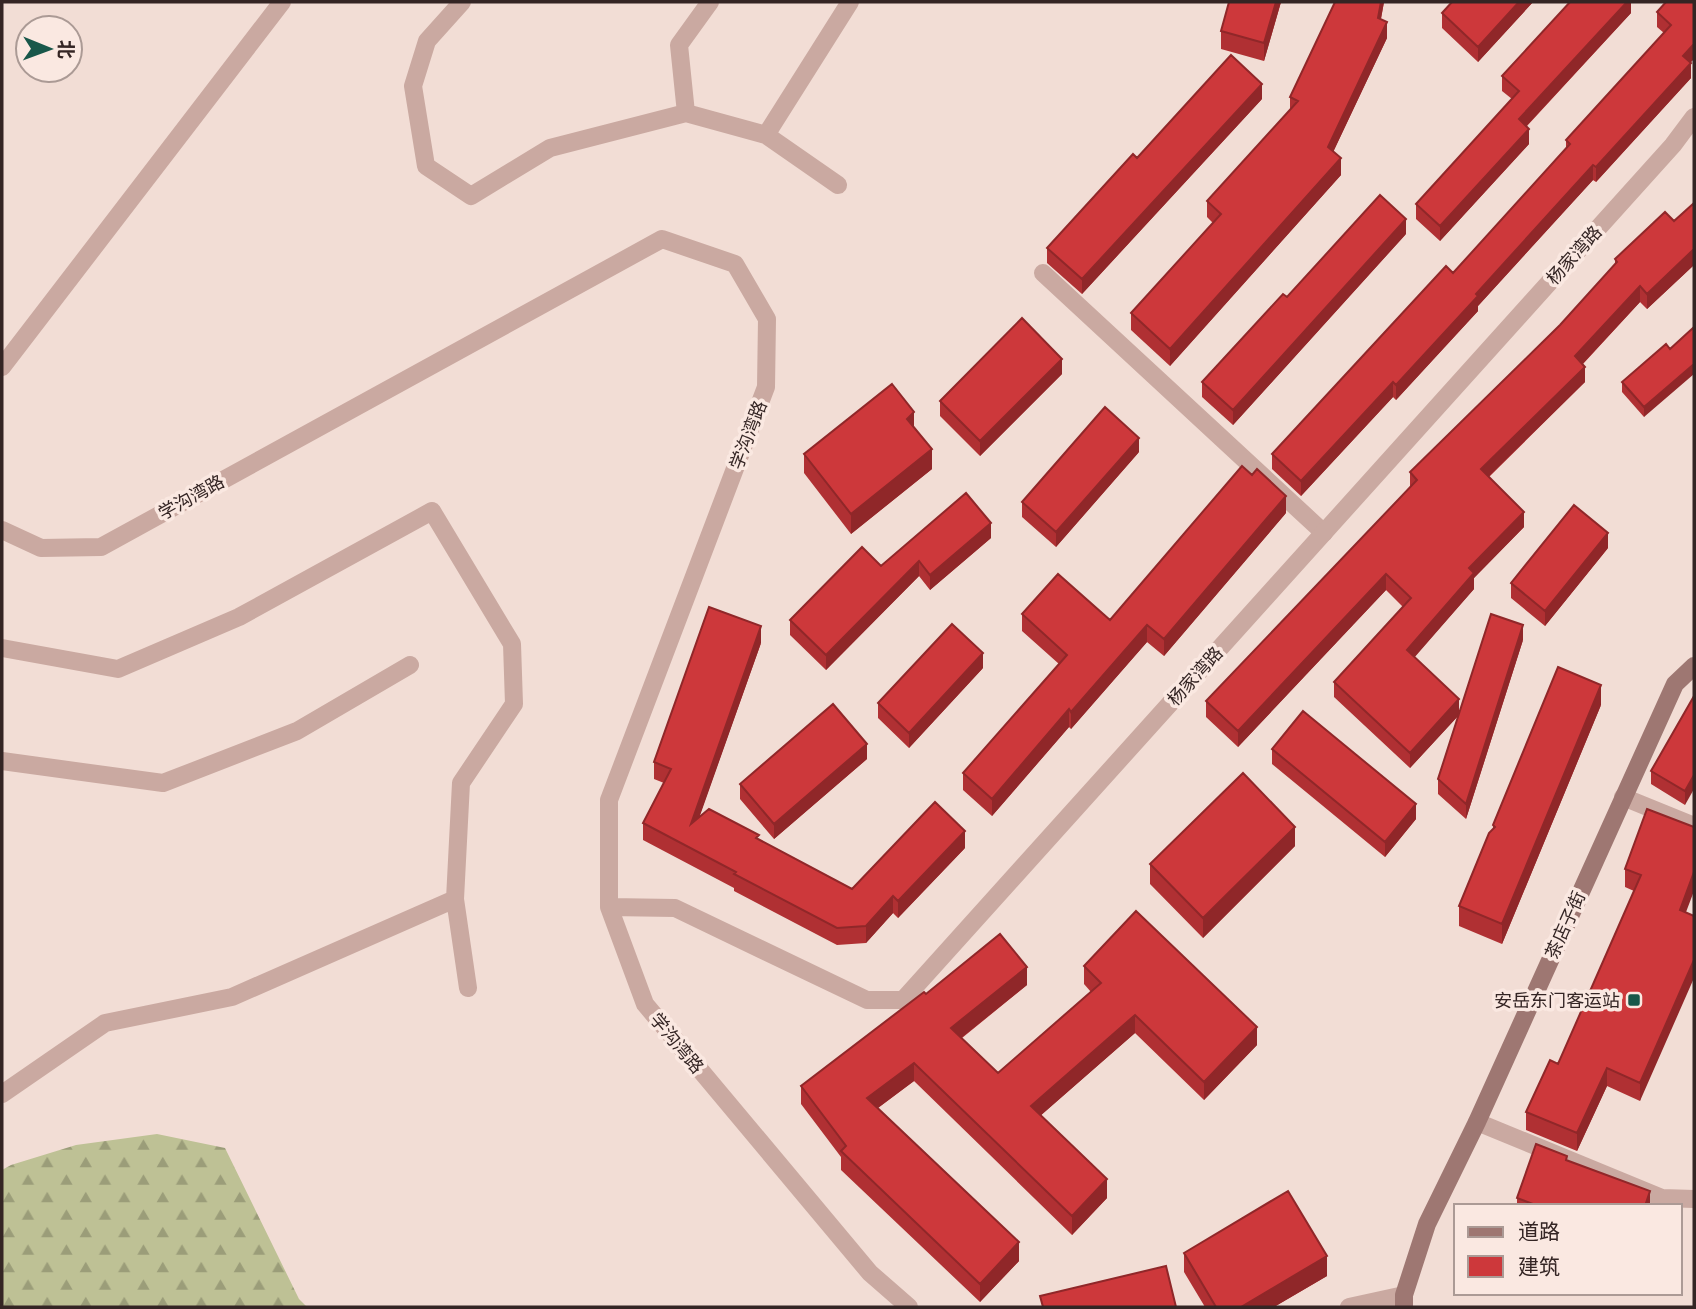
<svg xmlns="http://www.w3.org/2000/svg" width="1696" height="1309" font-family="'Roboto Condensed','Noto Sans SC',sans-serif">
  <defs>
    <pattern id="forest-firs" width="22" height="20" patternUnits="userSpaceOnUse" patternTransform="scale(1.75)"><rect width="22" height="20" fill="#bec195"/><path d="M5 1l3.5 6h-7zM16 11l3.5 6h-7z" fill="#9b9d79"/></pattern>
  </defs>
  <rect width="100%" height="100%" fill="#f2ddd5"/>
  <path fill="url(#forest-firs)" d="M157 1134 225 1148 299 1299 307 1307H2V1170L11 1165 76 1145Z"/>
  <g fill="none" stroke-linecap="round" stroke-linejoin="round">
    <path stroke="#caa9a1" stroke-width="18" d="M462 2 427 41 413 86 426 166 471 196 550 148 686 113 766 135 838 185
      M686 113 679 45 710 2
      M766 135 850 2
      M1043 273 1324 533
      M2 648 118 669 239 617 432 511 512 644 514 704 461 783 455 899 468 988
      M2 761 163 783 297 731 410 665
      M1623 797 1694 826
      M2 1094 105 1023 232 997 455 899
      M1477 1122 1662 1198 1694 1199"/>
    <path stroke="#caa9a1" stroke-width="18" d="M2 367 282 2
      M2 530 41 548 101 547 662 239 735 264 767 319 766 387 609 800V907L645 1004 870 1273 909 1307
      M609 907 675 908 867 1000H903L1673 145 1694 117
      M1349 1307 1404 1295"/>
    <path stroke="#9e7772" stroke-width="18" d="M1404 1307V1295L1427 1224 1477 1122 1675 684 1694 666"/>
  </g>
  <path fill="#b03033" d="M1229 2H1281L1264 61 1221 49V31Z
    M1384 2 1381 19 1387 38 1333 152 1341 175 1170 366 1131 330V313L1213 223 1207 217V201L1290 110V97Z
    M1533 2 1478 62 1442 28V13Z
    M1631 2V13L1527 126 1529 144 1440 241 1416 219V204L1512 99 1502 91V76Z
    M1666 2 1690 63 1691 78 1596 182 1593 180 1478 306V311L1396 400 1393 397 1301 496 1272 469V454L1453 273 1566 149V140L1664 33 1657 27V12Z
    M1262 99 1082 294 1047 263V248L1137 158Z
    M1406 234 1233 425 1202 397V382L1287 297Z
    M1615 259 1694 265 1647 309 1640 302 1583 364 1585 382 1489 477 1524 527 1474 578V589L1414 657 1459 712 1523 640 1466 819 1438 794V779L1458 716 1410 768 1334 697V682L1403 607 1386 590 1238 747 1206 717V701L1410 488V472L1560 325 1615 265Z
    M1670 349 1644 417 1622 392V382Z
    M1062 374 980 456 940 416V401Z
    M914 427 932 469 851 534 804 473V454Z
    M1139 452 1056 547 1022 517V502Z
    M1286 513 1164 656 1147 642 1071 729 1069 727 992 816 963 790V773L1059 664 1022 631V614L1110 620Z
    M991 538 930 590 919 576 826 670 790 635V620L881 566Z
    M1608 548 1545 626 1511 598V583Z
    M761 643 699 817 759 840 852 889 965 848 898 918 893 913 866 943 837 945 734 891V888L643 840V823L664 783 654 779V762Z
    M983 668 909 748 878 718V703Z
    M1694 696 1685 805 1651 784V771Z
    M1601 705 1502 944 1459 926V906L1493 829V825Z
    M1272 749 1416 819 1385 857 1272 764Z
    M867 759 774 839 740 799V784Z
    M1647 809 1686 912 1640 1101 1607 1086 1577 1151 1526 1130V1112L1558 1064 1634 891 1625 887V869Z
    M1295 846 1203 938 1150 884V864Z
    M1084 966 1257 1045 1204 1100 1135 1033 1041 1115 1107 1198 1072 1235 914 1081 878 1108 1019 1261 980 1302 841 1170V1157L801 1104V1086L926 994 1027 985 962 1038 998 1073 1091 992 1084 984Z
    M1567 1161 1650 1206H1517V1198Z
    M1184 1253 1327 1276 1274 1307H1205L1184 1272Z"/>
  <path fill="#902729" d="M1276 2H1281L1264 61V43Z
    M1381 2H1384L1378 34V18Z
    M1519 2H1533L1478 62V47Z
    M1627 2H1631V13L1519 134V119Z
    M1387 22V38L1328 163V147Z
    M1694 44V59L1683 71V56Z
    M1691 63V78L1596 182V167Z
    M1262 84V99L1082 294V279Z
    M1529 129V144L1440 241V226Z
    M1341 158V175L1170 366V349Z
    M1593 165V180L1478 306V311L1396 400V385L1476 294Z
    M1406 219V234L1233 425V410Z
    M1694 249V265L1647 309V294Z
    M1640 286V302L1575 372V356Z
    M1062 359V374L980 456V441Z
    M1694 364V374L1644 417V407Z
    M1585 367V382L1481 484V469Z
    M1393 382V397L1301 496V481Z
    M914 412V432L907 419Z
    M1139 438V452L1056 547V532Z
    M932 449V469L851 534V514Z
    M1286 496V513L1164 656V639Z
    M1524 512V527L1474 578V589L1407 666V650L1469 568Z
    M991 523V538L930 590V575Z
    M1608 533V548L1545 626V611Z
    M919 561V576L826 670V655Z
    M1386 574V590L1238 747V731Z
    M1147 625V642L1071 729V712Z
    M1523 625V640L1466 819V804Z
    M761 626V643L691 841V824Z
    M983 653V668L909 748V733Z
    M1601 685V705L1502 944V924Z
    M1459 699V715L1410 768V753Z
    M1069 709V727L992 816V799Z
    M867 744V759L774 839V824Z
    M1694 775V789L1685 805V791Z
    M1416 804V819L1385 857V842Z
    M1295 827V846L1203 938V918Z
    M965 831V848L898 918V901Z
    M1694 872V891L1680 928V910Z
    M893 896V913L866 943V926Z
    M1694 960V978L1640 1101V1083Z
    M1027 967V985L951 1046V1028Z
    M1135 1015V1033L1031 1124V1106Z
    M1257 1027V1045L1204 1100V1082Z
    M914 1063V1081L867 1116V1098Z
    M1607 1068V1086L1577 1151V1133Z
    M1107 1179V1198L1072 1235V1216Z
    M1650 1191V1206H1645Z
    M1019 1242V1261L980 1302V1284Z
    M1327 1256V1276L1274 1307H1241Z"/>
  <path fill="#cd383b" stroke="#902729" stroke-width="2" d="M1229 2H1276L1264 43 1221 31Z
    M1335 2H1381L1378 18 1387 22 1328 147 1341 158 1170 349 1131 313 1221 214 1207 201 1298 101 1290 97Z
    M1452 2H1519L1478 47 1442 13Z
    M1570 2H1627L1519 119 1529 129 1440 226 1416 204 1519 91 1502 76Z
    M1666 2H1694V44L1683 56 1691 63 1596 167 1593 165 1476 294 1478 296 1396 385 1393 382 1301 481 1272 454 1446 266 1453 273 1570 144 1566 140 1671 25 1657 12Z
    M1231 55 1262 84 1082 279 1047 248 1133 154 1137 158Z
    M1380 195 1406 219 1233 410 1202 382 1283 294 1287 297Z
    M1694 203V249L1647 294 1640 286 1575 356 1585 367 1481 469 1524 512 1469 568 1474 573 1407 650 1459 699 1410 753 1334 682 1411 598 1386 574 1238 731 1206 701 1417 480 1410 472 1560 325 1617 262 1615 259 1665 212 1674 221Z
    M1022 318 1062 359 980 441 940 401Z
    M1694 327V364L1644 407 1622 382 1666 344 1670 349Z
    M892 384 914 412 907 419 932 449 851 514 804 454Z
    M1105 407 1139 438 1056 532 1022 502Z
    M1242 466 1252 475 1257 469 1286 496 1164 639 1147 625 1071 712 1069 709 992 799 963 773 1067 655 1022 614 1058 574 1110 620Z
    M966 493 991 523 930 575 919 561 826 655 790 620 862 547 881 566Z
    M1574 505 1608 533 1545 611 1511 583Z
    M709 607 761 626 691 824 709 809 759 835 756 838 852 889 935 802 965 831 898 901 893 896 866 926 837 928 734 874 736 872 643 823 671 769 654 762Z
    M1491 614 1523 625 1466 804 1438 779Z
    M952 624 983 653 909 733 878 703Z
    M1558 667 1601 685 1502 924 1459 906 1489 833 1495 827 1493 825Z
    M1694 696V775L1685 791 1651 771Z
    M833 704 867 744 774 824 740 784Z
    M1303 711 1416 804 1385 842 1272 749Z
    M1243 773 1295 827 1203 918 1150 864Z
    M1647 809 1694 827V872L1680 910 1694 916V960L1640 1083 1607 1068 1577 1133 1526 1112 1550 1060 1558 1064 1641 875 1625 869Z
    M1136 911 1257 1027 1204 1082 1135 1015 1031 1106 1107 1179 1072 1216 914 1063 867 1098 1019 1242 980 1284 841 1151 846 1146 801 1086 924 992 926 994 1000 934 1027 967 951 1028 998 1073 1101 983 1084 966Z
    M1536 1144 1567 1156 1566 1160 1650 1191 1645 1206H1538L1517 1198Z
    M1288 1191 1327 1256 1241 1307H1216L1184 1253Z
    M1166 1266 1176 1307H1043L1040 1296Z"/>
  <rect fill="#18574a" stroke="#fae8e1" stroke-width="2.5" x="1627" y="993" width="14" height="14" rx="3.5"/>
  <g text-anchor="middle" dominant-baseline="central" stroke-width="7" stroke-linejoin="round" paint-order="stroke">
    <g font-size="18" fill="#342524" stroke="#fae8e1">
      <text transform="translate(1574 255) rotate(-48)">杨家湾路</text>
      <text transform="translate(748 435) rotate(-69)">学沟湾路</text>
      <text transform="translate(191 497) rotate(-29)">学沟湾路</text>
      <text transform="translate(1195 676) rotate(-48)">杨家湾路</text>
      <text transform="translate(1565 925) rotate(-66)">茶店子街</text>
      <text transform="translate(677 1043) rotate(50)">学沟湾路</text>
    </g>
    <g font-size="18" fill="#342524" stroke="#fae8e1" text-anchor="end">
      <text x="1620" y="1000">安岳东门客运站</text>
    </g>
  </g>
  <rect width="1696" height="1309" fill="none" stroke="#342524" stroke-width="7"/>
  <rect x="1454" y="1204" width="228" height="91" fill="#fae8e1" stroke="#ab9a95" stroke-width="2"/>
  <rect x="1468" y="1227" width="35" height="10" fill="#9e7772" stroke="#ab9a95" stroke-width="2"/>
  <text x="1518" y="1239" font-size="21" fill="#342524">道路</text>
  <rect x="1468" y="1256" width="35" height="21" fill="#cd383b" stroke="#ab9a95" stroke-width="2"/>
  <text x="1518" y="1274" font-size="21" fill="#342524">建筑</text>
  <g transform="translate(49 49) rotate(91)"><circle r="33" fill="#fae8e1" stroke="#ab9a95" stroke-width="2"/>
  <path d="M0-5L12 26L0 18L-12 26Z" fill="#18574a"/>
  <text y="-10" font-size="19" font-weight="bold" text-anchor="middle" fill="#342524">北</text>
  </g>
</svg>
